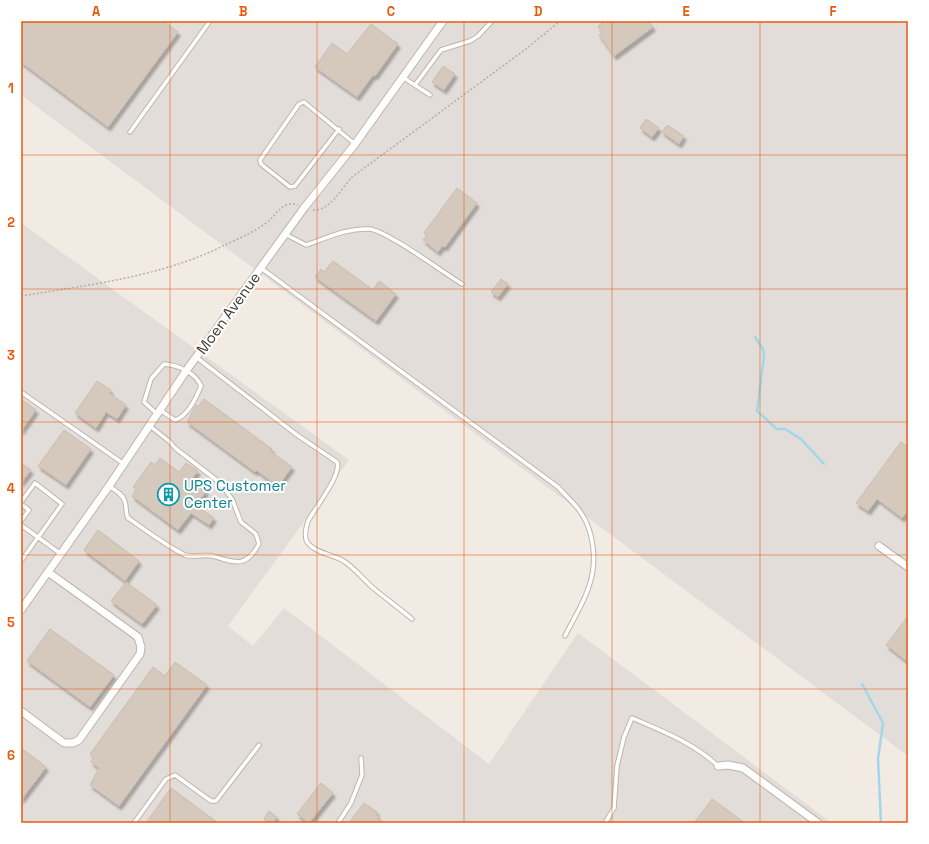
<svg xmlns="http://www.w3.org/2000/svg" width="929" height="844" font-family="'Space Grotesk',sans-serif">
  <defs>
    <filter id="shadow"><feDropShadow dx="2.5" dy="4" stdDeviation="1" flood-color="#0004"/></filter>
  </defs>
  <rect width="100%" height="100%" fill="#f1ebe4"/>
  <path fill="#e3ddd9" d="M21 21H908V756L21 95Z
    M21 223 349 460 228 626 253 646 284 608 489 764 578 633 832 823H21Z"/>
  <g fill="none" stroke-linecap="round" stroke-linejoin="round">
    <path stroke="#a2d6eb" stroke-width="2.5" d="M755 337 763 349 764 356 757 411 777 429H785L801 439 824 464
      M862 684 883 723 878 759 881 823"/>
  </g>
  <path fill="#d5c8bd" stroke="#ccbcad" filter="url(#shadow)" d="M21 21H163L178 32 108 127 21 62Z
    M605 21H648L653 27 614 56 599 35 602 33 598 26Z
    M371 24 398 44 375 76 373 75 357 97 315 67 332 43 347 54Z
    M443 66 455 74 444 90 432 82Z
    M646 119 659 128 652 137 640 128Z
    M667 125 684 136 679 144 662 132Z
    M457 188 477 203 445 247 442 246 438 252 423 240 427 235 424 233Z
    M333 261 373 290 379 281 396 294 376 321 315 277 321 269 324 272Z
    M501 279 508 284 498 297 491 292Z
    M97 381 111 390 109 393 126 405 117 419 106 412 96 428 75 413Z
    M21 399 36 410 21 431Z
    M204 399 272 449 270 451 292 467 278 486 256 470 255 472 187 422 196 405 198 407Z
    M64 430 91 449 66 485 38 466Z
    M901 442 908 447V510L902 518 877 499 868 511 856 503Z
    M160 458 179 472 186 463 198 471 191 480 206 491 196 505 214 518 209 525 191 513 178 530 132 496 137 489 133 487 151 462 155 465Z
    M21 463 31 470 21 483Z
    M98 530 139 561 125 581 84 550Z
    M126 582 157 605 142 624 111 601Z
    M908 616V662L886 645Z
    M50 629 114 675 90 707 27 661Z
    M175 662 207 685 119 806 90 785 99 768 91 762 94 757 90 754 153 667 165 676Z
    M21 748 46 767 21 800Z
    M321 783 333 793 309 823 297 814Z
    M171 788 218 823H146Z
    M712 799 745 823H694Z
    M364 803 377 812 375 814 379 817 377 819 383 823H349Z
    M269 811 277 817 273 823H269L264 819Z"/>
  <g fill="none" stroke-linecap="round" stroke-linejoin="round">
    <defs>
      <path id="lane" d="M404 78 430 95
        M415 85 441 50 470 41 478 36 492 21
        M339 129 295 186 290 187 261 164 260 160 299 104 304 102 355 144
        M130 132 210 21
        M285 234 306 245C327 238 346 228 369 229 386 230 444 273 462 284
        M261 268 558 487C565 495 573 502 579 510 594 529 597 561 590 583 585 602 573 619 565 636
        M196 357 297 435 337 462C342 475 315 508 308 521 306 527 304 536 307 542 314 552 332 555 342 560 354 567 362 578 372 587 385 598 399 608 412 619
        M21 392 124 464
        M157 414 144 402 151 379 164 364C178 365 196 373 201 386 196 398 188 416 175 420L160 410
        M109 486C115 490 124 495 125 502 127 509 125 512 128 518 144 529 168 547 185 555 193 558 204 554 213 556 236 563 246 568 259 544L256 534 241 522 232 499 219 482 175 448 170 442 150 426
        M21 502 35 483 62 504 21 561
        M21 504 29 510 21 521
        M21 525 61 554
        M134 823 166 779 175 775 211 801H216L259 745
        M338 823 351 803 362 775 361 758
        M605 823 614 808 617 766 624 737 632 718C662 731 694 743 718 766"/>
      <path id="street" d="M879 546 908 567
        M21 610 109 486 186 371 304 208 355 144 443 21
        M21 711 64 743H73L79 740 140 654 141 647 138 637 48 572
        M718 766 728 765 743 768 818 823"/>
    </defs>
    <use href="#lane" stroke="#beb5aa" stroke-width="5.5"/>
    <use href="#street" stroke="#beb5aa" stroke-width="9"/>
    <path stroke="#bcac99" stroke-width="1.5" stroke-dasharray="2 2" stroke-linecap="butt" d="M313 210C330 211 341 189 352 177L526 49 560 21
      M21 296C88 285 159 277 221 247 235 240 253 233 266 223 274 218 277 209 286 205 290 203 294 204 298 205"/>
    <use href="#lane" stroke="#fff" stroke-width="3.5"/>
    <use href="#street" stroke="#fff" stroke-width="7"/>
  </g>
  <path fill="none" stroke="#e8590c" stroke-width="1" stroke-opacity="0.55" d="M170 21V823M317 21V823M464 21V823M612 21V823M760 21V823M21 155H908M21 289H908M21 422H908M21 555H908M21 689H908"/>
  <defs>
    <symbol id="building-ring" viewBox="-11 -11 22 22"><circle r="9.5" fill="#fff" stroke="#0f9aa8" stroke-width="1.5"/><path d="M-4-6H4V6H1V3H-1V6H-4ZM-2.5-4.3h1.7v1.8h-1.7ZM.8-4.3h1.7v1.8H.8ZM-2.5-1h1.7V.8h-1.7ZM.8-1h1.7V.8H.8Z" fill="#0f9aa8"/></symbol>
  </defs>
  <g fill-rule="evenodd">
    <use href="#building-ring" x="156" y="482" width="25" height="25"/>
  </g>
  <g text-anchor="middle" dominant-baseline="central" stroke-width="4" stroke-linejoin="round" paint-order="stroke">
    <g font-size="15" fill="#423b34" stroke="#fff">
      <text transform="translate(228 313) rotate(-54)">Moen Avenue</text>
    </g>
    <g font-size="15" fill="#0d838f" stroke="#fff" text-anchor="start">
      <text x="184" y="485">UPS Customer<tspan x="184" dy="17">Center</tspan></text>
    </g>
  </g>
  <rect width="929" height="844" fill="none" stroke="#ffffff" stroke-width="44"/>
  <rect x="22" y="22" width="885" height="800" fill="none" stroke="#e8590c" stroke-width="1.5"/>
  <g font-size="13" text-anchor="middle" font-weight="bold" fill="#e8590c">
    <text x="96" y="16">A</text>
    <text x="243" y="16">B</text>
    <text x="391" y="16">C</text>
    <text x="538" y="16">D</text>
    <text x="686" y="16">E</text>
    <text x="833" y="16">F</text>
    <text x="11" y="93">1</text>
    <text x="11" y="227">2</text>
    <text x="11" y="360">3</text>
    <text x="11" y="493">4</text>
    <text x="11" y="627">5</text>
    <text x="11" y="760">6</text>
  </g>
</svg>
